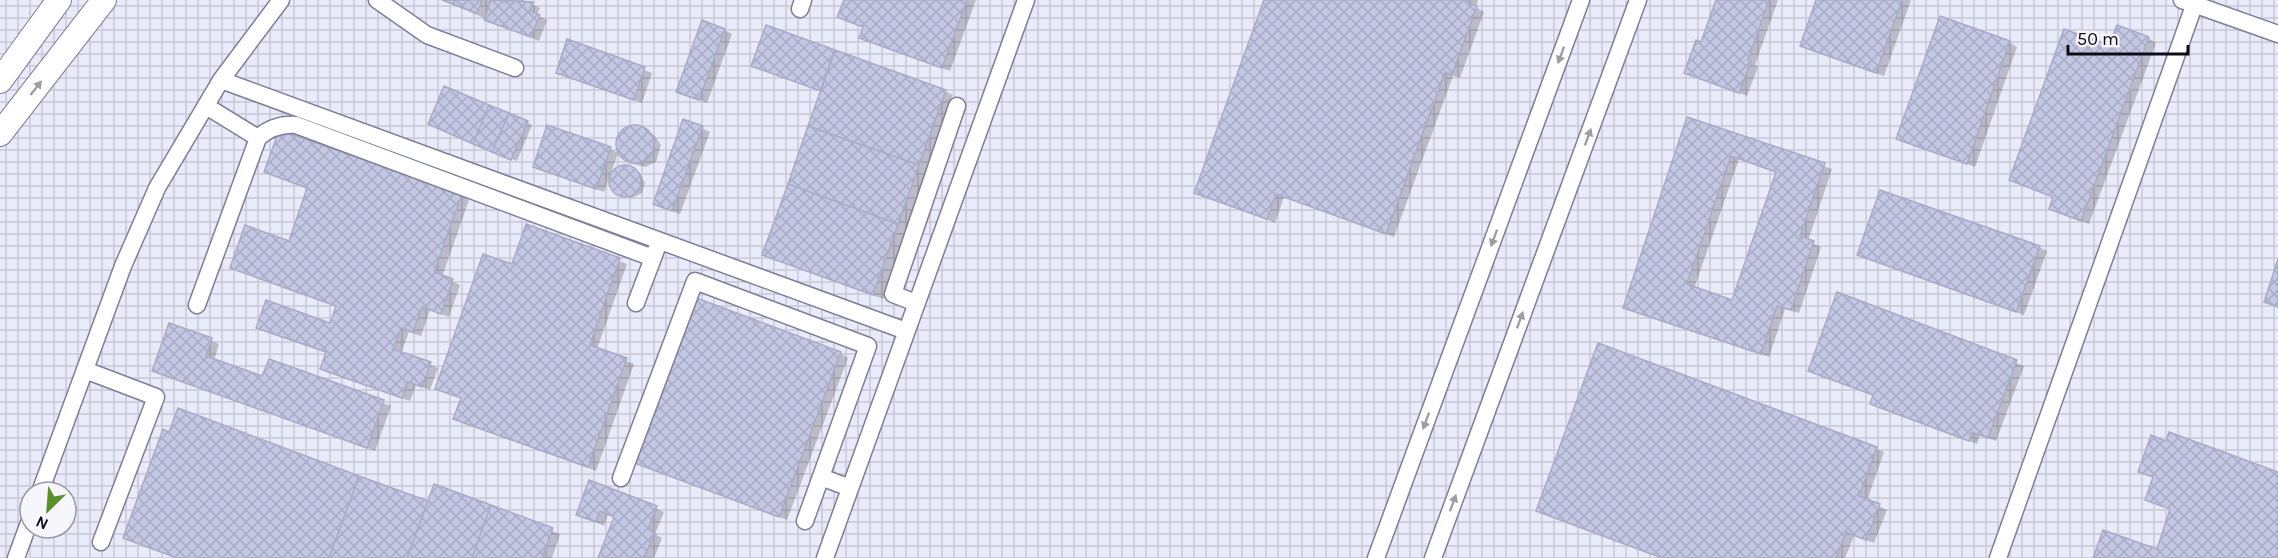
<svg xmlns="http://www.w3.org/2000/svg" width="2278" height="558" font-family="Karla,sans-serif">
  <defs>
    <pattern id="industrial-grid" width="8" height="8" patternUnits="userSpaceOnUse" patternTransform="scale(1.5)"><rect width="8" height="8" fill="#eaebfa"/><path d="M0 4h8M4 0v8" fill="none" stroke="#c8c8d6"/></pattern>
    <pattern id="building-cross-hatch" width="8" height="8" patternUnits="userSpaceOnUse" patternTransform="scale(1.5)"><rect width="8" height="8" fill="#c4c7e3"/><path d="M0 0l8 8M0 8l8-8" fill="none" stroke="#a7aac2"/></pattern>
  </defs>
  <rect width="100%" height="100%" fill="#f6f6fc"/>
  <path fill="url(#industrial-grid)" fill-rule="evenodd" d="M0 0H2278V558H0ZM30 492H66V528H30Z"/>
  <path fill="#0003" fill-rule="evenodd" d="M441 0H523L540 8 537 15 547 20 539 41Z
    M845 0H976L950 71 869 41 865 28 839 17Z
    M1266 0H1478L1476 7 1484 12 1460 78 1453 76 1394 237 1284 197 1275 223 1196 193Z
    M1718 0H1778L1755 65 1758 67 1747 96 1686 72 1702 44Z
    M1817 0H1911L1884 76 1801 45Z
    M724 30 732 34 707 103 678 91Z
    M2148 38 2156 43 2089 224 2058 212 2055 198 2010 180 2110 47Z
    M568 41 652 73 642 103 557 72Z
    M2009 42 2017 47 1975 167 1898 138Z
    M753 65 945 91 953 95 883 299 764 255 822 92Z
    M1688 119 1832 169 1808 241 1821 247 1799 313 1785 309 1769 357 1625 307ZM1739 159 1778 173 1733 302 1694 289Z
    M527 122 532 125 517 161 430 124Z
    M633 127 654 135 661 145 656 162 645 167 633 164 625 159 618 149 619 137Z
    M702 128 710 132 680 214 662 208 655 203Z
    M610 149 618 153 611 173 623 166 640 173 645 183 642 193 632 198 621 195 616 192 609 178 604 192 534 166Z
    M266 172 461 196 469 200 442 277 460 285 449 317 430 310 421 336 409 332 401 353 438 368 430 390 416 385 410 401 329 373 322 368 327 353 257 327 331 325 338 307 232 267 290 243 309 189Z
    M527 226 627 264 597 349 634 364 596 471 462 423 455 418 462 398 437 388 513 266Z
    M2039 247 2047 251 2024 315 1859 255Z
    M1838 294 2024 366 1996 441 1980 435 1977 444 1879 407 1875 396 1810 370Z
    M170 325 219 344 214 360 263 378 269 361 391 406 375 451 153 370Z
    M1599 345 1884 452 1867 501 1887 510 1874 543 1854 536 1845 558H1662L1538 511Z
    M840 353 848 358 787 520 642 465Z
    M590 482 664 512 655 534 662 538 654 558H599L615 517 608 514 604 526 578 514Z
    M435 486 560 534 552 558H175L125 537 429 503Z"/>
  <path fill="url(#building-cross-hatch)" stroke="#a9abc6" stroke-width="1.5" fill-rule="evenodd" d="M442 0H482L477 13Z
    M491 0 533 2 530 11 540 15 531 37 484 20Z
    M844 0H967L942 68 859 38 863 27 837 17Z
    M1264 0H1469L1468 3 1477 6 1452 75 1445 72 1386 234 1276 194 1267 219 1194 193Z
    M1716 0H1769L1748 60 1751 61 1739 93 1684 73 1696 40 1701 42Z
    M1816 0H1902L1876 73 1800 46Z
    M1940 16 2010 41 1967 164 1896 139Z
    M702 20 725 29 699 100 676 92Z
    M766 25 835 50 821 91 751 66Z
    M2117 25 2149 37 2081 221 2049 209 2053 197 2009 180 2064 29 2109 45Z
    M567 39 645 67 634 100 556 73Z
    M835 50 946 90 919 165 808 126Z
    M444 86 489 105 473 144 428 124Z
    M489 105 509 113 492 152 473 144Z
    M509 113 528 121 511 160 492 152Z
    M1687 117 1825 163 1800 236 1814 241 1791 310 1777 306 1761 354 1623 308ZM1731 156 1776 172 1732 300 1687 284Z
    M683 119 703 126 672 211 653 204Z
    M616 144a19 19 0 1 1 38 0a19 19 0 1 1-38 0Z
    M547 125 611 147 596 189 533 167Z
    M808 126 919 165 898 224 788 184Z
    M279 130 462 194 434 272 453 279 441 314 422 307 413 332 401 328 393 349 431 362 422 387 408 382 402 398 320 369 326 352 256 328 266 300 330 323 336 306 230 268 245 225 289 241 307 188 264 172Z
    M609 181a16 16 0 1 1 32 0a16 16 0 1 1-32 0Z
    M788 184 898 224 873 295 762 255Z
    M1880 190 2040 246 2016 312 1857 255Z
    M526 224 620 258 590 345 627 358 588 467 453 419 461 398 435 389 483 254 512 264Z
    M2278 259V307L2264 302Z
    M1837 292 2017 360 1988 438 1972 432 1969 441 1870 404 1873 395 1808 371Z
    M694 297 841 352 779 517 632 462Z
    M169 323 212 338 206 356 262 376 269 359 384 400 367 448 152 371Z
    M1598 343 1877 447 1859 496 1880 504 1866 540 1846 532 1836 558H1662L1536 511Z
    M178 408 359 476 329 558H177L123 538 163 429 169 432Z
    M2169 432 2278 472V558H2093L2103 530 2157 549 2170 509 2145 500 2153 477 2138 472 2151 435 2166 441Z
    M359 476 428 501 407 558H329Z
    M589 480 657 506 648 529 655 532 644 558H598L614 517 600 511 596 522 576 515Z
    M434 484 491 505 472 558H407Z
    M491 505 553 528 542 558H472Z"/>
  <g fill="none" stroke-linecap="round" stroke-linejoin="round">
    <defs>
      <path id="minor" d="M377 0 427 35 515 68
        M2182 0 2278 34
        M800 9 803 0
        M221 80 906 331
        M206 106 258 138
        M636 303 656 250
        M916 303 893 294 957 106
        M197 305 258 138C269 128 281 124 296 125L653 258
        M85 370 156 397 101 542
        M821 477 850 488
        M621 478 695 281 868 346 805 521
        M40 492 123 266 157 188 221 80 281 0
        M16 558 30 520
        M825 558 1026 0
        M1376 558 1581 0
        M1433 558 1638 0
        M1998 558 2196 0"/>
      <path id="highway" d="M0 81 59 0
        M0 134 104 0"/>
    </defs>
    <use href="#minor" stroke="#7d7e98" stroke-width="19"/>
    <use href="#highway" stroke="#7d7e98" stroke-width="26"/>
    <use href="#minor" stroke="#fff" stroke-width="16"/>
    <use href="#highway" stroke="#fff" stroke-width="24"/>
  </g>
  <defs><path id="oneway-solid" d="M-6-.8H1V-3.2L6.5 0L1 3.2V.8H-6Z" transform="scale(1.5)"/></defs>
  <g fill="#9e9ea2">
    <use href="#oneway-solid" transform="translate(1561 55) rotate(110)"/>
    <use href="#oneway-solid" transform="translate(36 88) rotate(-52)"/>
    <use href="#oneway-solid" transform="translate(1588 137) rotate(-70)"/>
    <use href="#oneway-solid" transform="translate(1494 238) rotate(110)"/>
    <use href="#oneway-solid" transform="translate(1520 320) rotate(-70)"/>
    <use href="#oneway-solid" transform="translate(1426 421) rotate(110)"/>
    <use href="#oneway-solid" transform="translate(1453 503) rotate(-70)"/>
  </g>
  <g transform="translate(48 510) rotate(205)"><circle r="28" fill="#f6f6fc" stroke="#9898a0" stroke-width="1.5"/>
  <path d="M0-4.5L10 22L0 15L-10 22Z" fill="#5a902a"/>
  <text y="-9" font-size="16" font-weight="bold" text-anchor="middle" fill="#0c0c16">N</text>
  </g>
  <path d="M2068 45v9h120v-9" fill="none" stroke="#0c0c16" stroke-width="3"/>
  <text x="2077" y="45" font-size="18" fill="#0c0c16" stroke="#f6f6fc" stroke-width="4.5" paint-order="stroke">50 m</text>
</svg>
